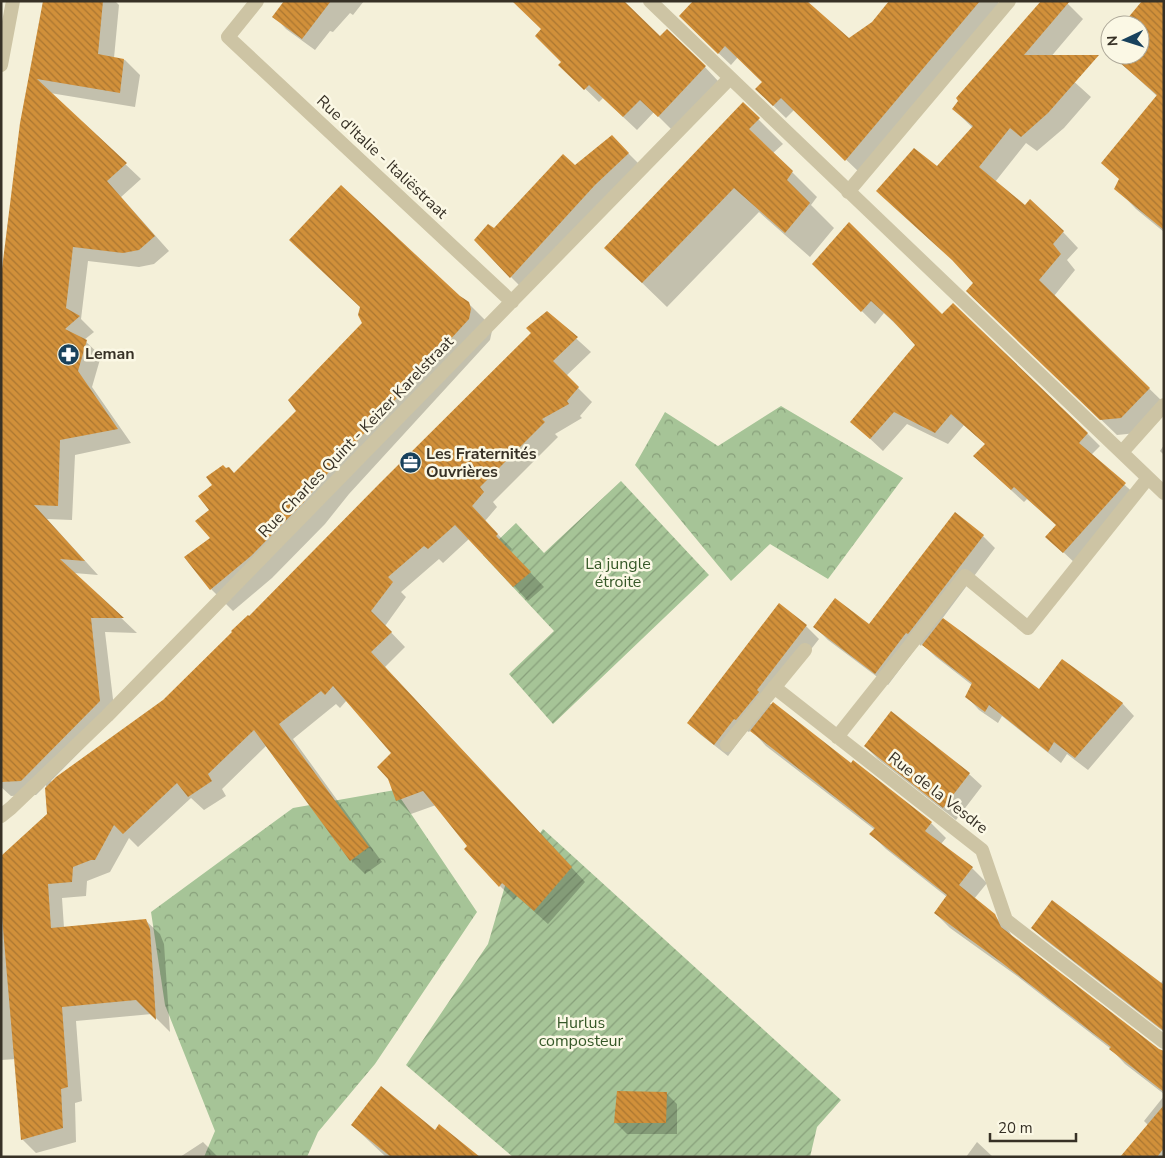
<svg xmlns="http://www.w3.org/2000/svg" width="1165" height="1158" font-family="'Nunito Sans',sans-serif">
  <defs>
    <pattern id="forest-crowns" width="20" height="18" patternUnits="userSpaceOnUse" patternTransform="scale(1.25)"><rect width="20" height="18" fill="#a6c497"/><path d="M2 6a3 3 0 1 1 6 0M12 15a3 3 0 1 1 6 0" fill="none" stroke="#88a07b"/></pattern>
    <pattern id="garden-furrows" width="10" height="10" patternUnits="userSpaceOnUse" patternTransform="scale(1.25)"><rect width="10" height="10" fill="#a6c497"/><path d="M-1 1l2-2M0 10L10 0M9 11l2-2" fill="none" stroke="#88a07b"/></pattern>
    <pattern id="building-back-hatch" width="6" height="6" patternUnits="userSpaceOnUse" patternTransform="scale(1.25)"><rect width="6" height="6" fill="#d1903a"/><path d="M-1 5l2 2M0 0l6 6M5-1l2 2" fill="none" stroke="#aa7631"/></pattern>
  </defs>
  <rect width="100%" height="100%" fill="#f4f0d9"/>
  <path fill="url(#forest-crowns)" d="M781 406 903 478 828 579 770 544 731 581 635 465 665 412 718 446Z
    M395 790 477 912 375 1064 318 1132 307 1157H204L215 1131 165 1005 151 912 293 808Z"/>
  <path fill="url(#garden-furrows)" d="M621 481 709 575 553 724 509 674 554 631 483 555 516 523 544 553Z
    M543 829 841 1100 817 1127 810 1157H513L406 1065 488 944 507 879Z"/>
  <path fill="#0003" d="M45 1H115L119 5 114 58 125 60 140 75 135 107 50 93 141 179 121 197 169 251 154 264 139 267 88 261 81 319 94 332 84 340 101 356 92 387 131 443 75 455 72 520 47 519 98 575 74 573 137 633 105 632 115 716 51 781 52 782 163 701 249 618 533 333 547 312 591 352 566 376 592 402 580 416 582 418 555 434 558 437 493 502 497 507 485 521 512 549 510 551 544 587 528 601 470 538 443 563 439 559 401 592 406 597 385 626 405 647 385 667 585 882 548 924 517 896 514 900 500 886 436 805 411 814 397 800 393 753 347 700 340 708 336 704 293 739 382 862 365 874 351 860 266 746 222 789 226 796 204 810 191 798 138 847 129 838 110 872 87 881 86 896 62 898 64 928 145 920 160 934 164 944 170 1032 152 1014 76 1021 82 1101 75 1103 76 1142 36 1153 22 1139 16 1059 1 1060V888L48 814 46 785 36 795 11 796 1 787V359L7 230Z
    M285 1H364L353 15 350 13 333 32 330 31 315 50 286 29 274 16Z
    M695 1H808L749 68 738 57 731 65 693 29Z
    M896 1H997L1001 5 859 172 794 110 786 118 757 90 849 40 872 24Z
    M1065 1 1083 19 1049 59 1091 97 1064 128 1037 151 1026 143 995 182 1025 207 1063 232 1078 248 1067 260 1075 270 1054 296 1164 403 1137 433 1117 435 983 306 937 168 973 128 953 109Z
    M1164 1V232L1136 209 1116 188 1157 96 1112 55H1140V25H1124Z
    M660 38 705 67 718 81 672 130 654 112 637 130 603 98 599 102 574 78Z
    M1110 42V53L1105 48Z
    M743 104 783 144 773 153 817 197 811 205 834 228 810 257 759 212 667 307 606 248Z
    M612 137 641 166 523 289 511 277 494 230Z
    M814 264 942 316 1087 433 1100 446 1091 455 1137 496 1076 564 1047 537 1057 525 1027 499 1024 502 988 469 986 444 964 425 948 444 907 424 883 451 865 434 917 345 884 313 875 324Z
    M459 297 468 303 490 325 492 331 490 340 349 494 325 524 272 578 233 611 211 589 185 558 211 539 210 511 234 474Z
    M1164 445V455L1160 451Z
    M983 536 995 548 942 619 1040 691 1122 703 1134 716 1088 770 1067 754 1061 763 1002 716 998 723 979 710 967 697 972 685 936 657 922 644 921 646 919 644 888 685 828 640 815 627 869 626Z
    M779 605 806 626 819 639 769 703 931 823 946 838 941 844 972 868 987 883 974 899 994 915 1009 931 1013 938 1164 1056V1094L1125 1064 1111 1049 1017 976 950 928 935 913 947 897 886 849 871 834 875 830 766 746 751 730 749 732 747 731 728 756 701 735 688 723Z
    M865 746 969 774 982 786 956 820 878 759Z
    M1032 928 1160 984 1164 979V1032L1044 939Z
    M666 1093 677 1104V1134H627L615 1122Z
    M1164 1096V1157H1122L1148 1125 1144 1121Z
    M352 1125 435 1131 478 1157H386Z
    M203 1142 218 1157H180Z
    M977 1142 993 1157H966Z"/>
  <path fill="url(#building-back-hatch)" d="M43 1H103L98 54 124 59 120 93 37 79 127 163 107 181 155 236 139 250 123 253 73 247 66 308 80 316 65 329 87 340 78 371 118 429 60 440 58 506 34 505 85 561 60 559 124 618H91L100 701 21 781 1 782 2 269 20 123Z
    M284 1H331L302 39 272 17Z
    M512 1H624L660 36 667 29 706 66 658 117 640 100 623 117 589 85 584 90 558 65 561 62 535 36 541 29Z
    M693 1H807L849 38 872 22 889 1H980L845 161 781 98 773 106 755 89 762 82 725 46 718 54 679 16Z
    M1041 1H1070L1024 55H1099L1048 113 1021 137 1010 128 979 167 1025 205 1030 199 1064 231 1053 244 1061 254 1039 280 1150 388 1121 418 1100 420 966 291 973 283 952 260 876 191 914 148 937 166 973 126 952 109 958 101 956 98Z
    M1142 1H1164V230L1114 189 1119 179 1101 163 1157 95 1111 55H1140V25H1122Z
    M743 102 760 118 749 129 793 171 787 180 810 203 785 233 734 188 642 283 604 248Z
    M612 135 629 153 595 185 510 278 474 240 488 224 494 228 563 154 575 165Z
    M341 185 460 296 469 302 471 309 469 319 328 473 304 502 251 556 210 590 184 557 210 538 195 521 209 510 198 496 212 485 206 477 223 465 226 468 229 467 234 473 296 411 288 400 362 323 358 315 360 307 289 240Z
    M849 222 942 314 953 303 1088 433 1079 443 1126 483 1063 553 1045 537 1056 525 1014 487 1011 490 973 456 985 444 951 414 935 433 894 412 870 439 850 422 915 345 893 321 871 301 861 312 812 264Z
    M547 311 578 337 553 361 579 387 567 401 569 404 542 419 545 422 480 487 484 492 472 506 498 534 496 536 531 572 513 587 455 525 428 549 424 546 388 577 393 582 371 611 392 632 371 652 572 867 534 911 502 883 499 887 464 849 467 846 423 791 396 801 388 779 377 767 391 753 333 686 325 695 321 691 279 724 369 847 350 861 254 730 208 774 212 781 188 797 177 783 123 834 114 825 95 860H91L73 867 72 882 48 884 51 928 146 919 150 929 156 1020 136 1000 62 1007 68 1087 61 1089 63 1128 21 1140 1 905V856L47 814 45 788 56 777 163 700 232 632 231 631 248 615 249 616 381 482 531 333 526 328Z
    M955 512 984 535 929 607 908 634 906 633 875 674 813 627 835 598 869 624Z
    M779 603 807 625 757 690 759 692 736 720 734 719 714 745 687 723Z
    M943 618 1039 689 1062 659 1123 703 1075 758 1054 742 1048 752 989 705 985 712 965 697 972 683 922 645Z
    M773 702 851 763 853 760 932 822 925 831 973 867 959 885 995 914 1001 927 1159 1049 1164 1051V1092L1109 1049 1111 1047 1001 962 934 913 947 895 869 834 875 828 750 731Z
    M891 711 970 773 943 808 864 746Z
    M1052 900 1164 985V1031L1031 928Z
    M381 1086 435 1130 439 1124 480 1157H391L351 1125Z
    M617 1091 667 1092 666 1123H614Z
    M1164 1105V1148L1157 1157H1120Z"/>
  <g fill="none" stroke-linecap="round" stroke-linejoin="round">
    <path stroke="#cdc4a4" stroke-width="14" d="M257 1 228 37 512 302
      M650 1 1164 493
      M848 192 1009 1
      M1122 452 1164 405
      M774 687 982 850 1006 920 1164 1042
      M837 737 965 576 1028 628 1148 478
      M727 745 805 650
      M1 816 11 808 107 716 730 78"/>
    <path stroke="#cdc4a4" stroke-width="14" d="M1 65 13 1"/>
  </g>
  <defs>
    <symbol id="pharmacy-disc" viewBox="-11 -11 22 22"><circle r="9.5" fill="#18415c" stroke="#fbf8e5"/><path d="M-2-6h4v4h4v4h-4v4h-4v-4h-4v-4h4Z" fill="#fff"/></symbol>
    <symbol id="office-disc" viewBox="-11 -11 22 22"><circle r="9.5" fill="#18415c" stroke="#fbf8e5"/><path d="M-6-3h4V-5.5h4V-3h4V5H-6ZM-1-4.5V-3h2v-1.5ZM-6 0V1H6V0Z" fill="#fff"/></symbol>
  </defs>
  <g fill-rule="evenodd">
    <use href="#pharmacy-disc" x="56" y="342" width="25" height="25"/>
    <use href="#office-disc" x="398" y="450" width="25" height="25"/>
  </g>
  <g text-anchor="middle" dominant-baseline="central" stroke-width="5" stroke-linejoin="round" paint-order="stroke">
    <g font-size="16" fill="#373126" stroke="#fbf8e5">
      <text transform="translate(382 157) rotate(43)">Rue d'Italie - Italiëstraat</text>
      <text transform="translate(356 437) rotate(-46)">Rue Charles Quint - Keizer Karelstraat</text>
      <text transform="translate(938 793) rotate(38)">Rue de la Vesdre</text>
    </g>
    <g font-size="16" font-weight="bold" fill="#373126" stroke="#fbf8e5" text-anchor="start">
      <text x="85" y="354">Leman</text>
      <text x="426" y="454">Les Fraternités<tspan x="426" dy="18">Ouvrières</tspan></text>
    </g>
    <g font-size="16" fill="#365828" stroke="#fbf8e5">
      <text x="618" y="564">La jungle<tspan x="618" dy="18">étroite</tspan></text>
      <text x="581" y="1023">Hurlus<tspan x="581" dy="18">composteur</tspan></text>
    </g>
  </g>
  <rect width="1165" height="1158" fill="none" stroke="#373126" stroke-width="5"/>
  <g transform="translate(1125 40) rotate(266)"><circle r="24" fill="#fbf8e5" stroke="#ada899"/>
  <path d="M0-4L9 19L0 12L-9 19Z" fill="#18415c"/>
  <text y="-8" font-size="14" font-weight="bold" text-anchor="middle" fill="#373126">N</text>
  </g>
  <path d="M990 1133v8h86v-8" fill="none" stroke="#373126" stroke-width="2.5"/>
  <text x="998" y="1133" font-size="15" fill="#373126" stroke="#fbf8e5" stroke-width="4" paint-order="stroke">20 m</text>
</svg>
